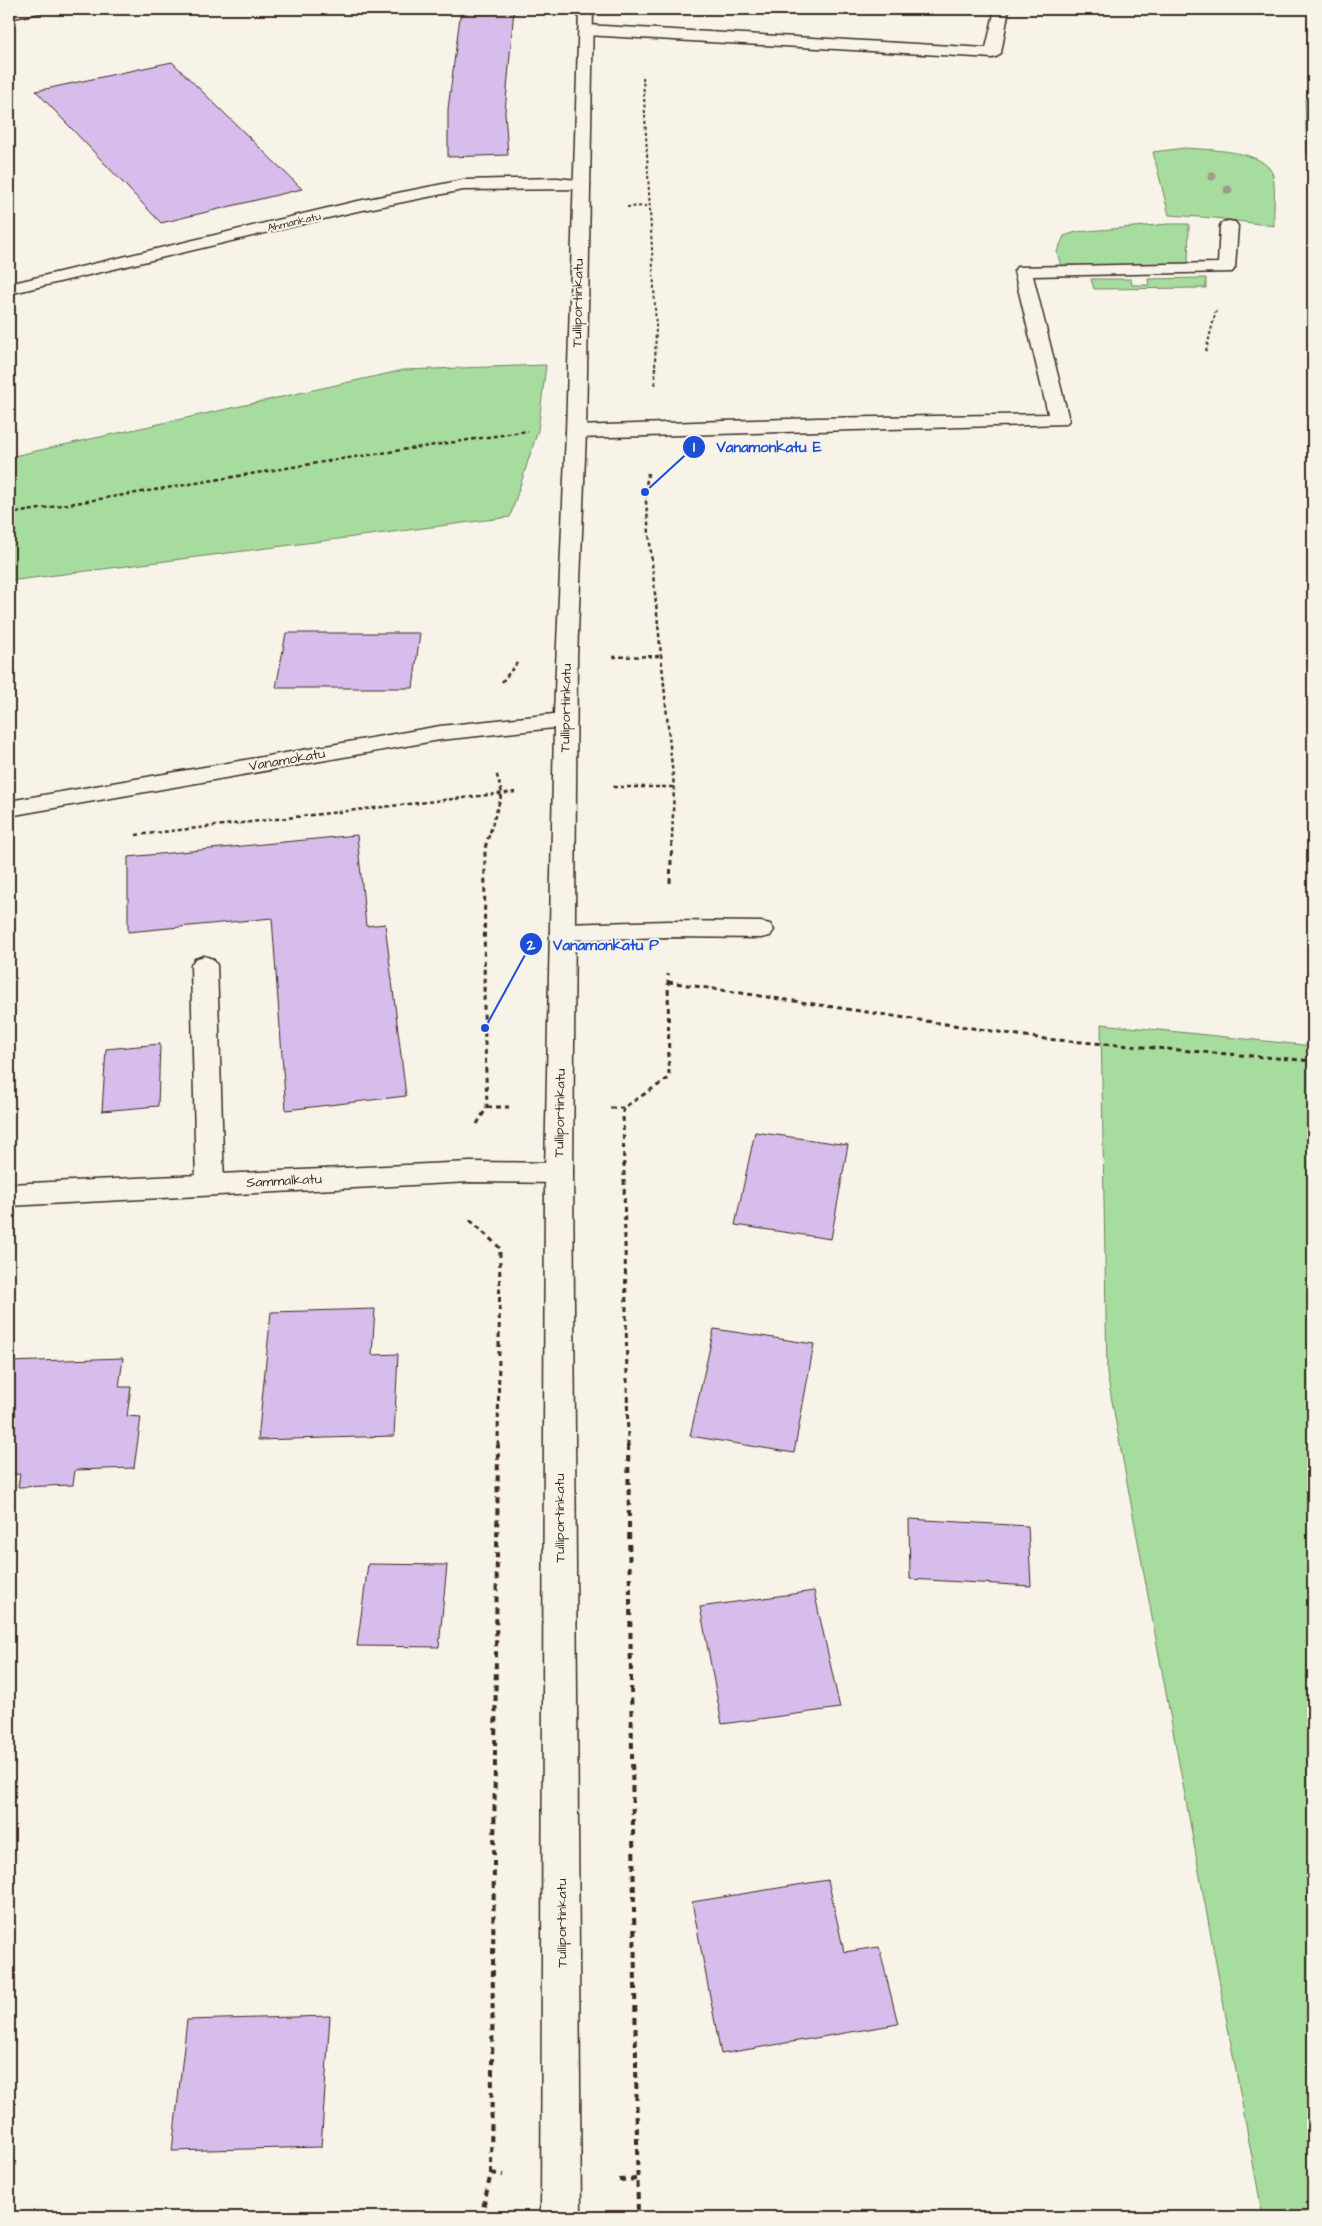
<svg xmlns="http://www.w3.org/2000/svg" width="1322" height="2226" font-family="'Architects Daughter',sans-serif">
  <rect width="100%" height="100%" fill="#f7f3e8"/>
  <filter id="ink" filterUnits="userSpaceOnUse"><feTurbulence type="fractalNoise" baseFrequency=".02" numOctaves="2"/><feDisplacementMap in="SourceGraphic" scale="10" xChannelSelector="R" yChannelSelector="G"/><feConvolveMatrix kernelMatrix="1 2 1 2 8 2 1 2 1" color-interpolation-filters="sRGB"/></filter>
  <g filter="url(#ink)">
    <path fill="#a7dc9f" stroke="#71835e" d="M1313 98V156L1307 154 1305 99Z
      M1185 148C1206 150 1267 149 1273 176 1276 191 1273 210 1274 226L1215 218 1169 215 1153 152Z
      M1169 224H1189L1188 264 1061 266 1057 252 1064 236 1076 232Z
      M1206 278V288L1094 289 1091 279H1131L1132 285H1149L1148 279Z
      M546 365 538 430 510 517 9 581V457L404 370Z
      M1101 1024 1313 1046V2217H1263L1107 1374Z"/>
    <path fill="#d6bdec" stroke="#3b2a1e" d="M461 9H514L505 112 508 155 448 157V109Z
      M172 62 302 189 161 223 36 91Z
      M286 633H420L413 688H276Z
      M357 835 366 926 385 924 406 1096 286 1110 272 918 128 932V857Z
      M160 1044 158 1106 102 1111 106 1049Z
      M755 1132 848 1145 831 1239 735 1225Z
      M375 1309 372 1355 398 1354 394 1436 258 1440 271 1312Z
      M714 1329 814 1344 794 1453 690 1436Z
      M123 1358 119 1387H131L127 1416 141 1417 134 1468 75 1470 73 1485 18 1487 20 1474 9 1475V1362Z
      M909 1519 1028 1526 1031 1586 910 1579Z
      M368 1564 447 1565 439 1647 357 1646Z
      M814 1591 840 1708 722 1724 700 1607Z
      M828 1880 844 1952 879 1947 898 2024 721 2054 692 1902Z
      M330 2016 321 2147 172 2151 187 2020Z"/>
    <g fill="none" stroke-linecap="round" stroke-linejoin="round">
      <defs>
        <path id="lane" d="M995 9H1009L1001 53 998 56 993 58 586 35 581 33 578 30 581 27 586 25 986 48Z
          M1229 221 1235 222 1238 226 1235 268 1232 272 1033 276 1069 420 1066 424 576 438 569 436 566 432 569 428 576 426 818 418 1048 414 1014 271 1017 267 1218 263 1220 226 1223 222Z
          M668 921 761 922 770 924 774 930 770 936 761 938 668 937 563 940 554 938 550 932 554 926 563 924Z
          M204 956 213 959 217 965 224 1185 220 1192 210 1195 200 1192 196 1185 191 965 195 959Z"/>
        <path id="street" d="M18 9H46L44 12 9 19V11Z
          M557 178 588 181 590 185 588 189 463 190 353 212 9 294V284L353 202 463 180Z
          M470 1162 559 1163 569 1166 573 1173 569 1180 559 1183 470 1182 9 1206V1184Z"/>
        <path id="secondary" d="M579 9H593L586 432 577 658 573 1173 581 2217H541L545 1173 554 728 440 740 9 816V801L440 726 554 714 566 432Z"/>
      </defs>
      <use href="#lane" stroke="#3b2a1e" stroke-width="3"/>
      <use href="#street" stroke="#3b2a1e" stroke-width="3"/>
      <use href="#secondary" stroke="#3b2a1e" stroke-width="3"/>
      <path stroke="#3b2a1e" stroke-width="2" stroke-dasharray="3 2.5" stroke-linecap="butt" d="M643 77 656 326 655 367
        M627 207 649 206
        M1206 351 1216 310"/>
      <path stroke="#3b2a1e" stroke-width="2.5" stroke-dasharray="4 3" stroke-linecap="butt" d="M655 385V366
        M648 473 645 492 674 787 672 839
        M9 514 335 460 528 431
        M613 657 661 656
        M502 682 517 663
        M613 787H674
        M136 835 515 792
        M488 839 502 793 496 772"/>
      <path stroke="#3b2a1e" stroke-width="3" stroke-dasharray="5 4" stroke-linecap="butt" d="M670 883 672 838
        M668 982 1045 1039 1313 1061
        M487 1107H509
        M610 1108H623
        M477 1124 487 1107 484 1009 485 848 488 838
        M470 1220 500 1248 498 1446
        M628 1446 623 1108 669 1078 668 974"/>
      <path stroke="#3b2a1e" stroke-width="4" stroke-dasharray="6 5" stroke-linecap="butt" d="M628 1445 638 2217
        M491 2173 503 2175
        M619 2180 637 2179
        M481 2217 491 2173 498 1445"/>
      <use href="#lane" fill="#f7f3e8" fill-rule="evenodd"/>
      <use href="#street" fill="#f7f3e8" fill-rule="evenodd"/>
      <use href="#secondary" fill="#f7f3e8" fill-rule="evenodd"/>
    </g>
    <g fill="#9e9d8a">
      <circle cx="1212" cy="176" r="4.5"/>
      <circle cx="1228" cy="190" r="4.5"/>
    </g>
  </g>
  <g text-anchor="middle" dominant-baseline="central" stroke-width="4" stroke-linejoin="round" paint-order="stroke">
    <g font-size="11" fill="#3b2a1e" stroke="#f7f3e8">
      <text transform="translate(294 222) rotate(-13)">Ahmankatu</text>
    </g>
    <g font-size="14" fill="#3b2a1e" stroke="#f7f3e8">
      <text transform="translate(578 303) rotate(-89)">Tulliportinkatu</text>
      <text transform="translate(566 708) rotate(-89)">Tulliportinkatu</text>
      <text transform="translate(287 760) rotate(-10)">Vanamokatu</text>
      <text transform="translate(560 1113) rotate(-89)">Tulliportinkatu</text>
      <text transform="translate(284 1181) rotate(-3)">Sammalkatu</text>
      <text transform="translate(560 1518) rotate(-90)">Tulliportinkatu</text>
      <text transform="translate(562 1923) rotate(-90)">Tulliportinkatu</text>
    </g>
  </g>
  <path fill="none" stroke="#1d4ed8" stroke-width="2" d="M645 492L694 447M485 1028L531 944"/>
  <g fill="#1d4ed8" stroke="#f7f3e8" stroke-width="2">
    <circle cx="645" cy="492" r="5"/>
    <circle cx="485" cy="1028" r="5"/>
    <circle cx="694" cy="447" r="12"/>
    <circle cx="531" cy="944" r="12"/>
  </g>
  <g font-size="15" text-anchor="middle" font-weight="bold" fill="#fff">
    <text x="694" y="452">1</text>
    <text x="531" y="950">2</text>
  </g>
  <g font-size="15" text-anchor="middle" font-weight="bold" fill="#1d4ed8" stroke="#f7f3e8" stroke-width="4" stroke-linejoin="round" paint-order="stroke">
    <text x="769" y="452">Vanamonkatu E</text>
    <text x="606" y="950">Vanamonkatu P</text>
  </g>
  <rect width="1322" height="2226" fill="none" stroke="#f7f3e8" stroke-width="30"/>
  <rect x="15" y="15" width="1292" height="2196" fill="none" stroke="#3b2a1e" stroke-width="2" filter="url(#ink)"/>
</svg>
